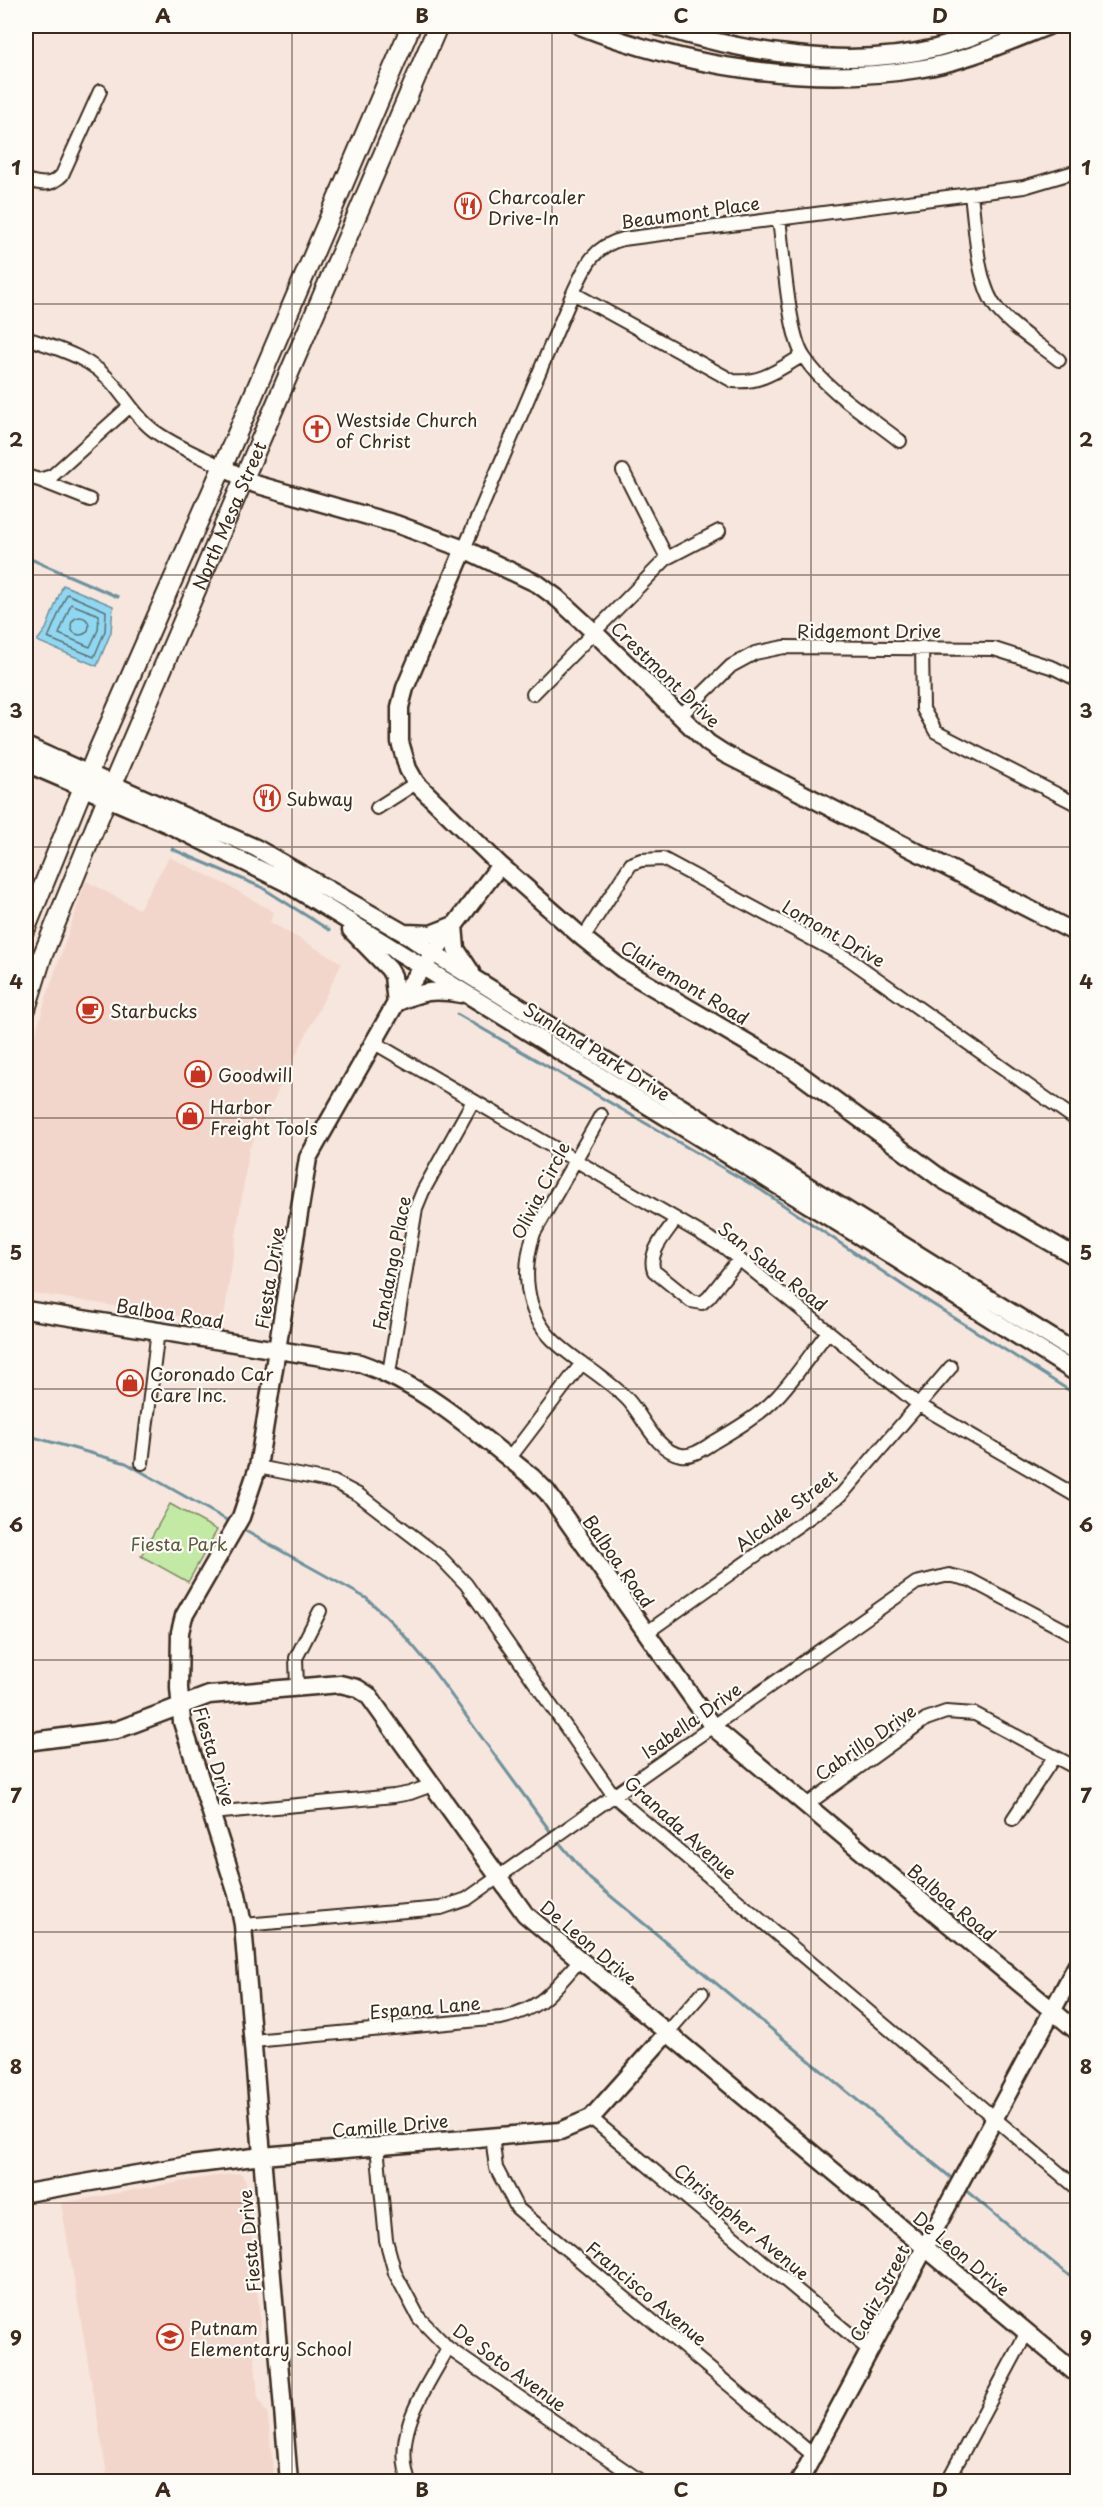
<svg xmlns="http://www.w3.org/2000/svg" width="1103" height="2507" font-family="'Playpen Sans',sans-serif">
  <rect width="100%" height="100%" fill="#f7e6dd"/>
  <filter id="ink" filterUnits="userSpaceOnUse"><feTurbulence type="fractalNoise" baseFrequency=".0167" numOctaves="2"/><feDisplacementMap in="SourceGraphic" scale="12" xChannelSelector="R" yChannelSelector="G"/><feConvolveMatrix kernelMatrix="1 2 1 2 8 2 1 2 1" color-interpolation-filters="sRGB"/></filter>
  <g filter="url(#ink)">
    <path fill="#f3d6cb" d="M169 857 227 885 274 912 270 922 342 963 249 1149 223 1323 26 1292V1066L47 995 86 881 139 909Z
      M241 2173 246 2182 261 2326 254 2349 258 2397 268 2416 274 2481H108L61 2203 202 2178Z"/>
    <path fill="#c2eaa5" stroke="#7e8a62" stroke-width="1.5" d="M170 1504 217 1530 188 1582 141 1556Z"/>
    <path fill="#90d8f2" stroke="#6e929d" stroke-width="1.5" d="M63 585 113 606 111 632 97 666 37 641 46 629Z"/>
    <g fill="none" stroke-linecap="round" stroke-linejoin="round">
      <path stroke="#5d7073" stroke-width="1.5" d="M67 594 106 611 105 631 94 657 48 638Z
        M71 604 99 615 98 630 90 647 59 634Z
        M71 626a9 9 0 1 1 18 0a9 9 0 1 1-18 0Z"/>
      <path stroke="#6e929d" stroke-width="3" d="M26 557 118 597
        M172 849 261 887 329 930
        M457 1014 761 1190 907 1288 1078 1396
        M26 1435 126 1463 232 1523
        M240 1528 366 1598C407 1633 438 1676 469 1720 497 1758 525 1797 553 1835
        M557 1840 590 1879 955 2181
        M964 2189 1078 2283"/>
      <defs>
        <path id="street" d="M26 180C40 184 51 187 62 175L100 91
          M971 195C976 229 976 284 998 310 1015 330 1039 344 1059 360
          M779 218C783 249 788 334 804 357 825 390 870 417 900 441
          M573 293 733 381C761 384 779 369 802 356
          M26 338C59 349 91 357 114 385 127 400 137 418 153 430 174 446 199 455 222 467
          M623 471 667 558
          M26 476 39 480 52 476 130 406
          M39 480 90 500
          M464 549 573 293C585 267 593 246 623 239L1024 187 1078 171
          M922 647 923 709 936 732 1078 805
          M533 694 667 558 719 531
          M680 716 731 666 755 653 784 647 994 649 1054 668 1078 680
          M377 808 416 783
          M583 938 631 864 641 860 663 859 849 959 1078 1121
          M373 1042 724 1247 919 1405 1078 1497
          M601 1115 534 1233C522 1269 524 1311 553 1340 576 1362 606 1377 628 1400 643 1416 656 1451 681 1455 693 1457 704 1448 714 1442 736 1429 760 1415 777 1397 796 1377 811 1353 828 1332
          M676 1219C666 1234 647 1253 654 1271L691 1301 702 1303 709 1297 739 1259
          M389 1373 416 1208 423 1191 473 1101
          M509 1459 582 1363
          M142 1463 158 1330
          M258 1467 334 1482 359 1495 440 1557 466 1584 614 1796 1078 2189
          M646 1633 841 1495 951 1367
          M297 1687 296 1658 320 1611
          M805 1806 926 1719 946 1712 975 1714 1078 1769
          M212 1813 394 1796 410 1793 432 1785
          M1013 1819 1054 1757
          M243 1925 441 1908 467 1899 916 1583 949 1575 970 1580 1078 1637
          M667 2033 702 1993
          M253 2041 501 2018C543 2008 551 1992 579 1961
          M591 2118 870 2351
          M492 2136 496 2168 517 2208 813 2455
          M377 2146 386 2240 395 2273 419 2318 448 2348 642 2482
          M409 2482C392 2432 425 2390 448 2348
          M947 2482 1027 2332"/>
        <path id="secondary" d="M580 26C682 66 809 87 918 69 963 62 1005 43 1048 26
          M657 26C743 52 847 70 936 48 958 42 980 34 1001 26
          M222 467 255 484 396 524 464 549 538 584 557 598 594 632 708 743 725 754 1078 934
          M464 549 405 688 400 707V742L408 769 416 783 500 865 583 938 622 969 794 1070 943 1180 1078 1258
          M26 746 256 848 404 933 433 953 1078 1354
          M26 763 170 825 285 882 884 1251 1078 1374
          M351 930 389 969 393 976 396 1003C422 991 433 989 461 994
          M405 933 431 934 454 925 456 949 471 972
          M26 1310 360 1363C426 1386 478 1434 532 1477L547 1492 713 1727 1078 2032
          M26 1742 117 1730 209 1695 340 1684 357 1688 368 1695 525 1914 1078 2375
          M26 2193 190 2165 262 2156 560 2131 591 2118 667 2033
          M289 2482 243 1925 237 1894 182 1722 179 1688 180 1632 184 1616 241 1517 258 1467 308 1158 396 1003 500 865
          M799 2482 1078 1963"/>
        <g id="primary">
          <path d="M26 928 99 748 236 436 411 26"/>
          <path id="s1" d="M26 1009 42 957 107 798 438 26"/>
        </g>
      </defs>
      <use href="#street" stroke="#3b2a1e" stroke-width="16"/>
      <use href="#secondary" stroke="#3b2a1e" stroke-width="21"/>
      <use href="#primary" stroke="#3b2a1e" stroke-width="22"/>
      <use href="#street" stroke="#fdfcf7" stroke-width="12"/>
      <use href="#secondary" stroke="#fdfcf7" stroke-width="16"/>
      <use href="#primary" stroke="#fdfcf7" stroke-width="18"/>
    </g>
  </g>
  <path fill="none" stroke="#3b2a1e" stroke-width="1.5" stroke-opacity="0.55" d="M292 26V2482M552 26V2482M811 26V2482M26 304H1078M26 575H1078M26 847H1078M26 1118H1078M26 1389H1078M26 1660H1078M26 1932H1078M26 2203H1078"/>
  <defs>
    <symbol id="restaurant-ring" viewBox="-11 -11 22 22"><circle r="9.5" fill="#fdfcf7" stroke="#c8321e" stroke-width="1.5"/><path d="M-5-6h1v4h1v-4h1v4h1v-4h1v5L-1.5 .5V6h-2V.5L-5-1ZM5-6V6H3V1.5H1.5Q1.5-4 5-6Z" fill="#c8321e"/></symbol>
    <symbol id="church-ring" viewBox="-11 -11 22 22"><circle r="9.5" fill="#fdfcf7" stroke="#c8321e" stroke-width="1.5"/><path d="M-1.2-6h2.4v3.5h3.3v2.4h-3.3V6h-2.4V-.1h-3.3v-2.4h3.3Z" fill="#c8321e"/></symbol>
    <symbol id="cafe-ring" viewBox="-11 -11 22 22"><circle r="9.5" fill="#fdfcf7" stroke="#c8321e" stroke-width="1.5"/><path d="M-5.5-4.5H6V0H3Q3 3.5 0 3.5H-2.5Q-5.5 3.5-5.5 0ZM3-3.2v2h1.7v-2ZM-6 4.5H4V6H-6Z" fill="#c8321e"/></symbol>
    <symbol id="shop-ring" viewBox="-11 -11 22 22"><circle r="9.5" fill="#fdfcf7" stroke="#c8321e" stroke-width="1.5"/><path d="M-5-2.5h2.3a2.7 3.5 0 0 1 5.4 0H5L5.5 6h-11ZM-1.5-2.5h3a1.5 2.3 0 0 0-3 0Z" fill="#c8321e"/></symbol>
    <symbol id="school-ring" viewBox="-11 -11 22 22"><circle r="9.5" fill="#fdfcf7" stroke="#c8321e" stroke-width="1.5"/><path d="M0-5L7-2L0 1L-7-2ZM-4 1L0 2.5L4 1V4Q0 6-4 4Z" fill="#c8321e"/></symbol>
  </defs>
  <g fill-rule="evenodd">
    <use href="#restaurant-ring" x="453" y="191" width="30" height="30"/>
    <use href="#church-ring" x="302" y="414" width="30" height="30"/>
    <use href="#restaurant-ring" x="252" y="783" width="30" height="30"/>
    <use href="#cafe-ring" x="75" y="995" width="30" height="30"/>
    <use href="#shop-ring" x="183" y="1059" width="30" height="30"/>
    <use href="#shop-ring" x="175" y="1101" width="30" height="30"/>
    <use href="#shop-ring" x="115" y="1368" width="30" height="30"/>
    <use href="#school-ring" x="155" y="2322" width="30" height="30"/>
  </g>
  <g text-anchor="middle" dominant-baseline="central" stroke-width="4.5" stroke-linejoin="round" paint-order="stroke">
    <g font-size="18" fill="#3b2a1e" stroke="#fdfcf7" text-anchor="start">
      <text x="488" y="196">Charcoaler<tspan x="488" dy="21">Drive-In</tspan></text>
      <text x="336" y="419">Westside Church<tspan x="336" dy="21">of Christ</tspan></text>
      <text x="286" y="798">Subway</text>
      <text x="110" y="1010">Starbucks</text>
      <text x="218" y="1074">Goodwill</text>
      <text x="210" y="1106">Harbor<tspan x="210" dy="21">Freight Tools</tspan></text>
      <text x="150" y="1373">Coronado Car<tspan x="150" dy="21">Care Inc.</tspan></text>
      <text x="190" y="2327">Putnam<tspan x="190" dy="21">Elementary School</tspan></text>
    </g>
    <g font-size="18" fill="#3b2a1e" stroke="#fdfcf7">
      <text transform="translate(690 212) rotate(-8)">Beaumont Place</text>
      <text stroke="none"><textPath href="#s1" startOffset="534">North Mesa Street</textPath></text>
      <text x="869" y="630">Ridgemont Drive</text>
      <text transform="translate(666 674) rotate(44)">Crestmont Drive</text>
      <text transform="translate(834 933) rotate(30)">Lomont Drive</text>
      <text transform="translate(685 982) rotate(31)">Clairemont Road</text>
      <text transform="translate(597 1051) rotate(32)">Sunland Park Drive</text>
      <text transform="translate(540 1190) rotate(-63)">Olivia Circle</text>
      <text transform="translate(391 1263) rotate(-79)">Fandango Place</text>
      <text transform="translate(773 1266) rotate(38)">San Saba Road</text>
      <text transform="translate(269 1278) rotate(-81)">Fiesta Drive</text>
      <text transform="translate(170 1313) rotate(9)">Balboa Road</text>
      <text transform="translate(786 1510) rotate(-37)">Alcalde Street</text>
      <text transform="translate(619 1561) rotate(55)">Balboa Road</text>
      <text transform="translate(691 1720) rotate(-35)">Isabella Drive</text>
      <text transform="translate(865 1742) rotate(-35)">Cabrillo Drive</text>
      <text transform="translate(215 1756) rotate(73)">Fiesta Drive</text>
      <text transform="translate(681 1827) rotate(42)">Granada Avenue</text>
      <text transform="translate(952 1902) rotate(40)">Balboa Road</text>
      <text transform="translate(589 1942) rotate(40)">De Leon Drive</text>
      <text transform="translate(425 2007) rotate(-5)">Espana Lane</text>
      <text transform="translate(390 2125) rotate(-5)">Camille Drive</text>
      <text transform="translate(742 2221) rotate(40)">Christopher Avenue</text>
      <text transform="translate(249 2241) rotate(-95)">Fiesta Drive</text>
      <text transform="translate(962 2253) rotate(40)">De Leon Drive</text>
      <text transform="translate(647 2293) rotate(40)">Francisco Avenue</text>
      <text transform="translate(879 2293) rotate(-62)">Cadiz Street</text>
      <text transform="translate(510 2367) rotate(36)">De Soto Avenue</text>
    </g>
    <g font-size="18" fill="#5d5a40" stroke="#fdfcf7">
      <text x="179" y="1543">Fiesta Park</text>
    </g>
  </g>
  <rect width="1103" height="2507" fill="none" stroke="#fdfcf7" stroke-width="66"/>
  <rect x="33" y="33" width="1037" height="2441" fill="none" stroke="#3b2a1e" stroke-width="2"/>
  <g font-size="20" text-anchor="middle" font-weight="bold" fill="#3b2a1e">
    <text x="163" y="23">A</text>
    <text x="422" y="23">B</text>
    <text x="681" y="23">C</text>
    <text x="940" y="23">D</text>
    <text x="16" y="175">1</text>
    <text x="1086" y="175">1</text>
    <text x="16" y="447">2</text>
    <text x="1086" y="447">2</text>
    <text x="16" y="718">3</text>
    <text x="1086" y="718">3</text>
    <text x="16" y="989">4</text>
    <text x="1086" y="989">4</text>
    <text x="16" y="1260">5</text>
    <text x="1086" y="1260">5</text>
    <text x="16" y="1532">6</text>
    <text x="1086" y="1532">6</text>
    <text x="16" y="1803">7</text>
    <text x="1086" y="1803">7</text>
    <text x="16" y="2074">8</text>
    <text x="1086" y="2074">8</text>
    <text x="16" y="2345">9</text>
    <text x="1086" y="2345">9</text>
    <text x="163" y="2497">A</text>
    <text x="422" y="2497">B</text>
    <text x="681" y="2497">C</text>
    <text x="940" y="2497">D</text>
  </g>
</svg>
